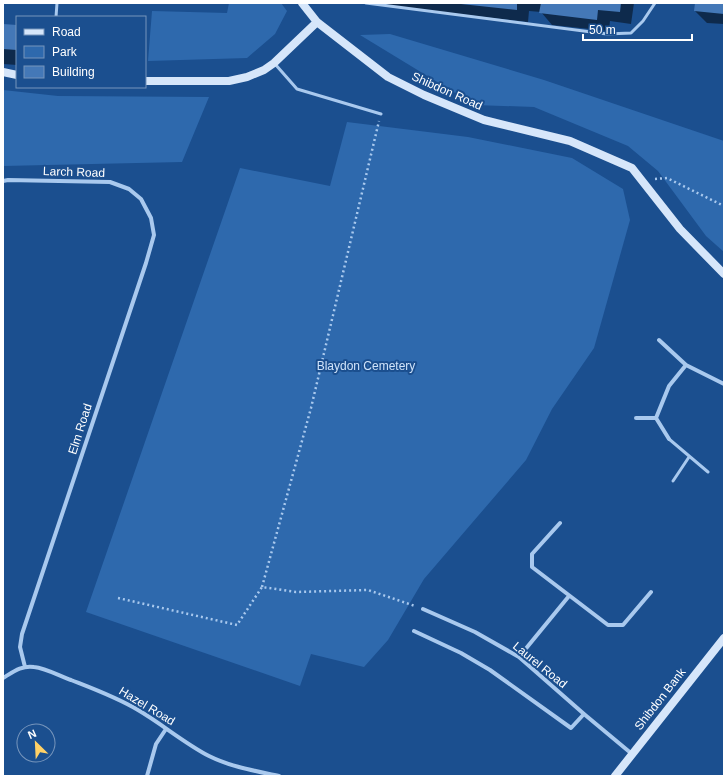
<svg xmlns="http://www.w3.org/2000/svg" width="727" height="779" font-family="Helvetica,sans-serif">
  <rect width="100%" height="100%" fill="#1b4f8f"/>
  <path fill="#2e69ad" d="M229 3H281L287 11 275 34 247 58 148 61 152 11 227 13Z
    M390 34 544 80 724 141V252L706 236 658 171 628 146 534 107 475 105 360 35Z
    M3 90 58 96 209 97 182 162 3 166Z
    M347 122 468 137 572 158 623 189 630 220 594 348 552 409 526 460 424 579 388 640 364 667 311 654 300 686 86 612 240 168 330 186Z"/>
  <path fill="#0007" d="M386 3H634L631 24 610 21 609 31 552 25 541 12 529 11 528 22 389 6Z
    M696 3H724V24L707 23 695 11Z
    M3 25 17 26V65L3 64Z"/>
  <path fill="#4478b7" d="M461 3H517V10L461 4Z
    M541 3H621L620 12 598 10 597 20 539 13Z
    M695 3H724V14L694 11Z
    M3 24 17 25V50L3 49Z"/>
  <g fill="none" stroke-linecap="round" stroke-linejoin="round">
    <path stroke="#a9c9ee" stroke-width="2.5" stroke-dasharray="2 3" stroke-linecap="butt" d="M655 179 667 178 724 206
      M262 587 311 408 379 121
      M118 598 237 625 262 587 296 592 368 590 415 606"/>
    <path stroke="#a9c9ee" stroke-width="3" d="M366 3 607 34 631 33 643 21 655 3
      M56 17 57 3
      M275 64 297 89 381 114
      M669 439 708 472
      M673 481 689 457"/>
    <path stroke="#a9c9ee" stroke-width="4" d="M3 181 8 180 110 182 129 189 141 199 151 218 154 235 146 263 22 634 20 647 25 667
      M659 340 686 365
      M636 418H656L669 439
      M656 418 669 386 686 365 724 384
      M560 523 532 554V567L608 625H623L651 592
      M423 609 475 632 519 657 584 714 632 754
      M414 631 461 653 490 670 571 728 584 714
      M519 657 569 596
      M3 678C13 672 22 665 34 667 45 668 60 676 71 680 94 689 116 697 138 710 162 724 184 743 209 756 231 767 256 771 279 776
      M147 776 156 744 166 729"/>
    <path stroke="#d6e6fa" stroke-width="8" d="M302 3 317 22 388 77 424 95 484 120 570 141 632 168 680 229 724 274
      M3 72 17 75
      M145 81H229L247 77 264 70 274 63 317 22
      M615 776 724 638"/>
  </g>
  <g text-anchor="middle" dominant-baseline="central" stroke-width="4" stroke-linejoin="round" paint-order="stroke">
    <g font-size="12" fill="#fff" stroke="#1b4f8f">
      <text transform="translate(447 91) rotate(24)">Shibdon Road</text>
      <text transform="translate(74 172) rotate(2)">Larch Road</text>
      <text transform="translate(80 429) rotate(-72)">Elm Road</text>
      <text transform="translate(540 665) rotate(39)">Laurel Road</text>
      <text transform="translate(660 699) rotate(-52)">Shibdon Bank</text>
      <text transform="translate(147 706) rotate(31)">Hazel Road</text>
    </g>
    <g font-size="12" fill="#cfe3fa" stroke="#1b4f8f">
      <text x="366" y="366">Blaydon Cemetery</text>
    </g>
  </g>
  <rect width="727" height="779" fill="none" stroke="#ffffff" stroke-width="8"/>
  <rect x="16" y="16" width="130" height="72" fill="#1b4f8f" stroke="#7695bc"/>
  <rect x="24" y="29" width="20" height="6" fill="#d6e6fa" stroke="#7695bc"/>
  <text x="52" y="36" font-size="12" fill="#ffffff">Road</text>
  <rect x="24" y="46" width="20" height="12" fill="#2e69ad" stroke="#7695bc"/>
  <text x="52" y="56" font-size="12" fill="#ffffff">Park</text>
  <rect x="24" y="66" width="20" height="12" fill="#4478b7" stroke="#7695bc"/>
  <text x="52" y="76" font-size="12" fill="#ffffff">Building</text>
  <g transform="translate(36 743) rotate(336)"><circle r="19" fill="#1b4f8f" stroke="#7695bc"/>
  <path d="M0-3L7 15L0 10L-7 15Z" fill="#ffd166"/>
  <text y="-6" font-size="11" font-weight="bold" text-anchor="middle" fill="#ffffff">N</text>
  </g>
  <path d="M583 34v6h109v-6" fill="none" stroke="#ffffff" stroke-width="2"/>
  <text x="589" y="34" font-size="12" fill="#ffffff" stroke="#1b4f8f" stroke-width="3" paint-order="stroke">50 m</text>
</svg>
